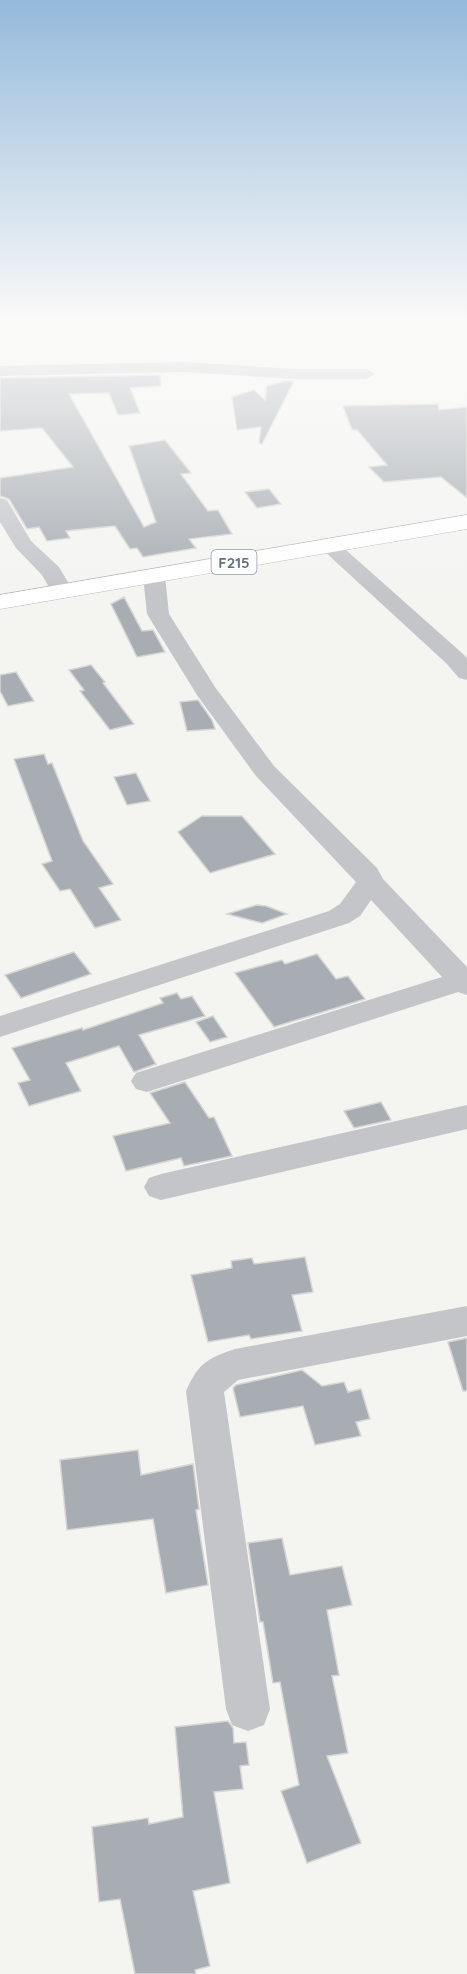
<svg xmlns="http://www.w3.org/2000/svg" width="467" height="1974" font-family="Quicksand,sans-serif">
  <rect width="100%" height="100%" fill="#f4f4f1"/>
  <path fill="#a7adb3" stroke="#d5d6d4" stroke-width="1.5" d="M160 375 161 386 130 388 140 413 118 415 109 393 69 394 144 527 156 522 129 446 165 440 191 473 181 474 208 511 218 510 232 534 189 539 196 548 143 557 137 548 130 549 115 526 66 531 70 538 47 541 39 527 27 529 9 499 0 496V478L73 467 42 428 0 431V378Z
    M285 381H294L262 444 259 443 261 427 237 430 232 397 254 390 265 400 267 386Z
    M438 404 439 410 467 407V498L441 477 384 482 369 467 387 465 357 430H352L343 406Z
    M269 489 281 504 257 508 245 492Z
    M124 597 142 631 153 630 165 652 137 657 111 604Z
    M91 665 105 682 103 683 134 724 110 730 80 691 84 690 69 670Z
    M16 672 34 701 8 706 0 691V675Z
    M198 700 212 720 215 729 187 731 180 702Z
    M44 754 48 764 52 763 83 841 113 884 99 888 121 920 95 928 70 889 60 891 42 864 52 861 14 759Z
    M136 773 150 801 127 805 114 777Z
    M202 816H242L275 854 210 873 178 832Z
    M257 905 266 906 287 914 262 923 227 914Z
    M74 952 91 974 21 998 5 975Z
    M317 954 336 979 348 976 365 999 274 1027 235 973 282 960 285 964Z
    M177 993 181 999 192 996 205 1016 139 1035 156 1064 134 1072 119 1046 66 1063 81 1091 29 1106 18 1083 30 1080 12 1048 82 1028 83 1030 163 1003 160 998Z
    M213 1016 227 1037 210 1042 196 1022Z
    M185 1082 209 1118 214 1117 232 1156 184 1166 181 1158 126 1171 113 1136 170 1123 150 1093Z
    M381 1102 391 1120 354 1128 344 1111Z
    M305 1257 313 1292 292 1295 302 1331 251 1339 249 1335 208 1342 191 1275 232 1268 231 1261 252 1258 254 1264Z
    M467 1338V1391H463L448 1342Z
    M302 1370 322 1386 344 1382 348 1392 361 1389 370 1419 356 1422 361 1436 315 1445 303 1406 240 1417 233 1388 236 1385Z
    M138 1450 141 1475 193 1464 199 1509 196 1510 208 1585 166 1593 153 1519 67 1530 60 1460Z
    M282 1538 290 1575 342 1566 352 1605 327 1610 339 1675 332 1676 348 1753 327 1756 361 1843 307 1863 281 1791 299 1785 280 1682 273 1683 263 1622H260L248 1543Z
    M228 1721 233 1728 234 1743 246 1742 249 1765 240 1766 243 1789 214 1792 230 1883 193 1891 210 1966 195 1970 196 1974H135L120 1899 99 1902 92 1827 148 1818 149 1824 183 1817 175 1727Z"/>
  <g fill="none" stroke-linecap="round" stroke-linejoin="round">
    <defs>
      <path id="major" d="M467 515V529L0 609V595Z"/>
    </defs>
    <use href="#major" stroke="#b3b7ba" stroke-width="1"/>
    <path fill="#c3c5c9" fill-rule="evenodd" d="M184 362 294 369H366L375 374 366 379H294L184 372 0 376V366Z
      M0 498 7 500 31 541 59 567 73 591 70 596H54L42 575 16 548 0 522Z
      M330 540 337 542 463 654 467 658V680L459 678 447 664 323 550 320 546 323 542Z
      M154 570 162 571 165 576 169 614 215 687 274 766 377 868 383 879 467 967V995L458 992 147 1092 136 1089 131 1081 136 1073 442 977 371 900 360 916 349 923 0 1037V1016L329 911 340 904 356 882 256 776 197 695 147 614 143 576 146 571Z
      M467 1105V1129L161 1200 149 1196 144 1187 149 1178 161 1174Z
      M467 1306V1336L238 1380 224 1392 270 1709 264 1725 248 1731 232 1725 226 1709 186 1391C199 1363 206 1359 235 1349Z"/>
    <use href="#major" fill="#fff" fill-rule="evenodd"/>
  </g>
  <linearGradient id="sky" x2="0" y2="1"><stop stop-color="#95badb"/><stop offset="0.54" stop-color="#fafaf9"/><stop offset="1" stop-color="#fafaf9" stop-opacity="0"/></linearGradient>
  <rect width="467" height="594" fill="url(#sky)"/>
  <g text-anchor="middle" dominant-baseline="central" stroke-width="6" stroke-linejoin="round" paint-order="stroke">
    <rect fill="#fff" stroke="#939ca6" stroke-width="1.5" x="211.5" y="550" width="45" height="24" rx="4.5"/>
    <g font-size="15" font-weight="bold" fill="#657180">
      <text x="234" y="562">F215</text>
    </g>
  </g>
</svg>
